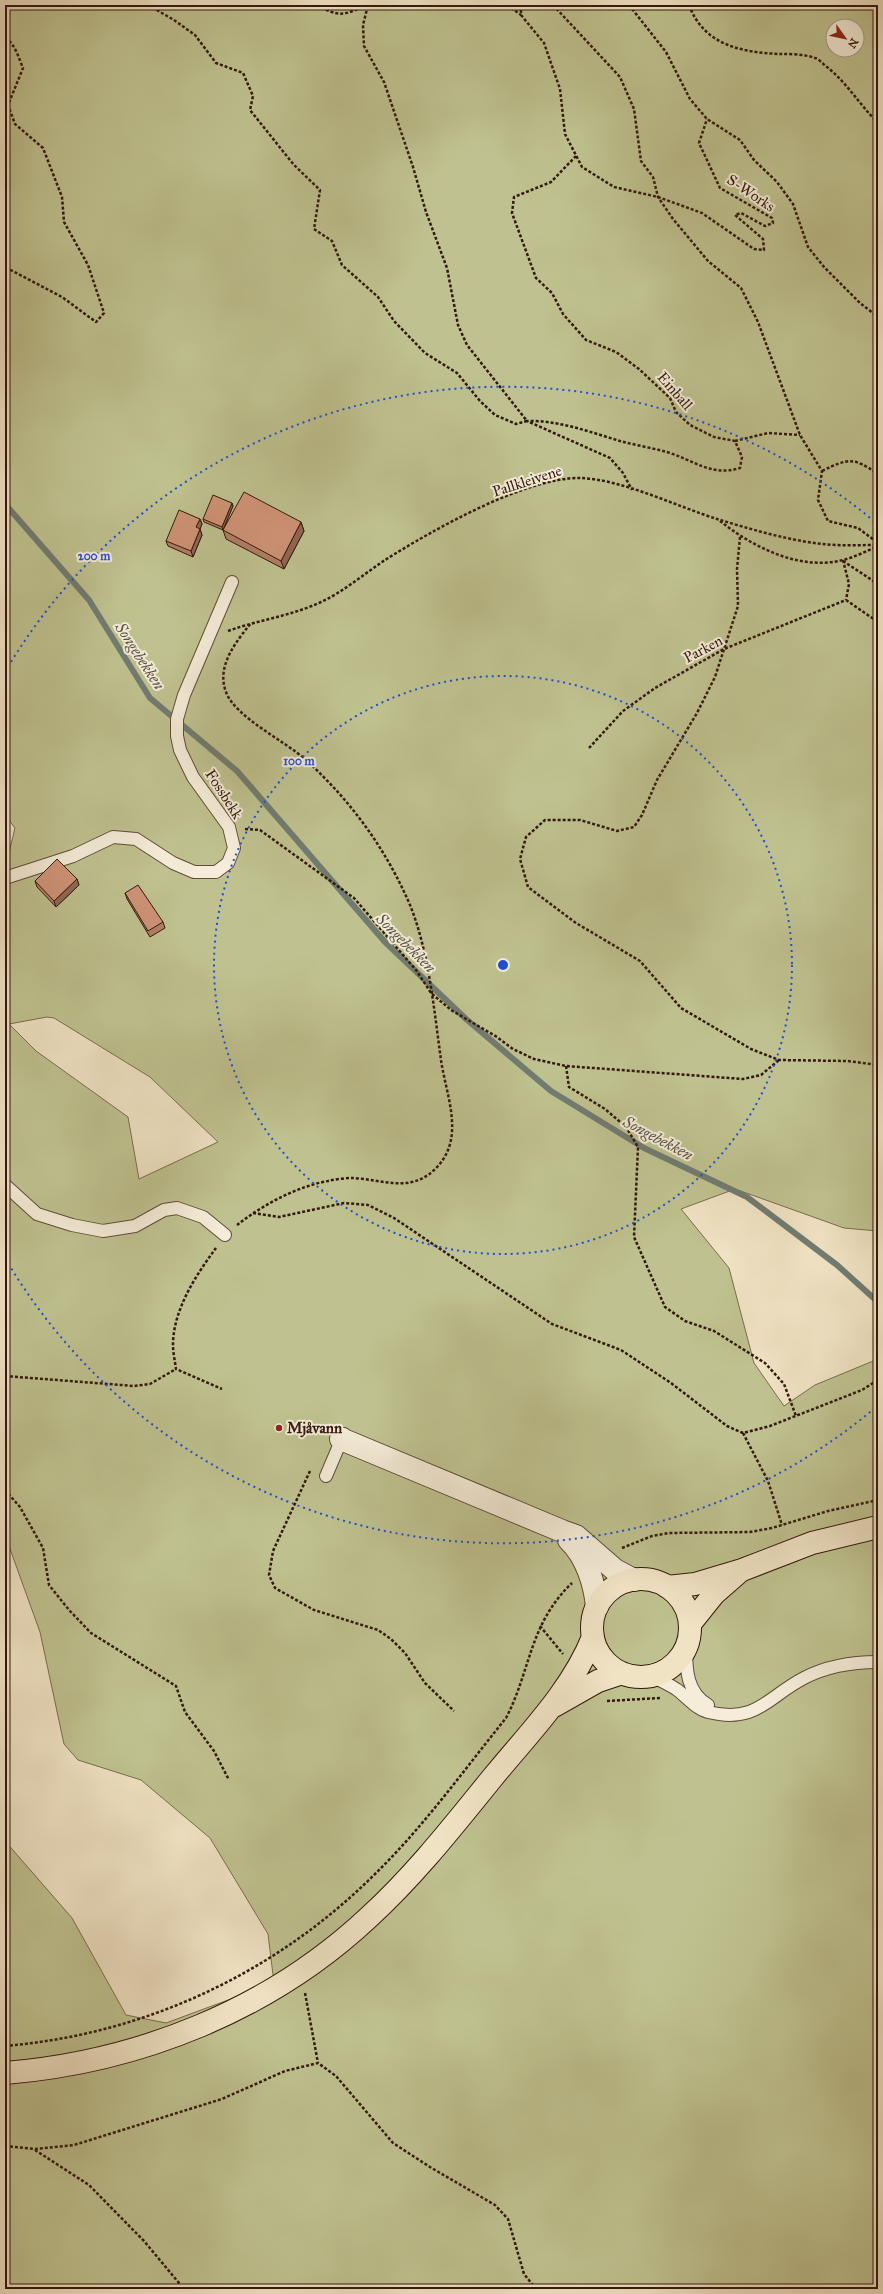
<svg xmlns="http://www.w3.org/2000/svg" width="883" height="2294" font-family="'IM FELL Great Primer',serif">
  <rect width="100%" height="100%" fill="#f0e3c4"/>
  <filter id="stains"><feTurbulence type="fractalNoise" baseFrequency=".005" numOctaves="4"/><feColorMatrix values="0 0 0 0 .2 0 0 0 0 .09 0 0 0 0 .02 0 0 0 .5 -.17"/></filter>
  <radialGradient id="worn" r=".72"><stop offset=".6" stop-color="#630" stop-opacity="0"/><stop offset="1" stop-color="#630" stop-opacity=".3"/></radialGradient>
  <path fill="#bfc290" stroke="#796d4e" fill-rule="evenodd" d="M5 5H878V1231L844 1228 735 1189 681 1209 729 1268 754 1363 784 1406 815 1385 878 1359V2289H5V1841L72 1918 126 2015 166 2023 274 1983 268 1934 210 1838 141 1780 78 1760 64 1744 40 1632 5 1535V870L15 828 5 815ZM833 26H857V50H833ZM47 1017 54 1018 150 1077 218 1142 139 1179 128 1117 36 1051 9 1024Z"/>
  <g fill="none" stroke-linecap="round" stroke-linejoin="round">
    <path stroke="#717c71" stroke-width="6" d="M5 504 89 600 150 698 237 771 385 942 466 1019 551 1091 644 1148 747 1197 837 1265 878 1302"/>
    <defs>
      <path id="lane" d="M5 878 73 856 113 837 136 839 173 863 194 872H216L228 863 234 848 229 827 193 777 180 750 177 736V719L184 695 232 582
        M5 1185 37 1214 72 1225 103 1231 135 1226 164 1210 177 1208 203 1217 225 1235
        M326 1476 344 1434
        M686 1648C686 1670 687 1693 708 1705
        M651 1676C660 1680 668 1684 676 1689 686 1696 696 1709 708 1712 757 1724 767 1697 804 1678 827 1666 852 1662 878 1662"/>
      <path id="street" d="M341 1439 562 1531 576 1536 615 1570 634 1580
        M569 1540C586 1556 595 1584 597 1607"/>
      <path id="primary" d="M592 1628a49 49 0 1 1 98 0a49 49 0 1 1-98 0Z
        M667 1587 695 1584 742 1570 812 1543 878 1527
        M690 1624 714 1594 738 1573
        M554 1706 598 1681 622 1673
        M5 2073C139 2062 270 2010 369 1917 415 1875 454 1825 493 1777 529 1733 572 1690 593 1637"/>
    </defs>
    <use href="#lane" stroke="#624b3a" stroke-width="14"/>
    <use href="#street" stroke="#624b3a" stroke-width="24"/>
    <use href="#primary" stroke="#33180c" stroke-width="24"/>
    <path stroke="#33180c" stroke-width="2.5" stroke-dasharray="3 2" stroke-linecap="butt" d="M148 5 174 20 195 35 216 63 243 73 253 96 250 110 294 165 320 190 314 229 332 241 342 265 378 297 394 321 425 353 457 373 480 401 495 415 516 424 527 421 467 345 458 325 447 268 426 212 413 167 384 82 364 46 363 25 368 5
      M317 5C338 17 344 16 366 5
      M507 5 521 15
      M521 5V15L544 43 560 89 565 134 582 167 614 187 658 197 702 213 754 249 764 250 763 239 735 215 741 213 765 226 773 223 772 218 720 188 699 143 707 119
      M553 5 620 77 634 109 641 161 653 177 658 197 673 219 708 261 741 288 758 322 800 435 822 471 818 500 828 521 858 528 878 543
      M629 5 666 52 690 99 707 119 740 140 754 160 777 182 793 204 808 247 824 267 860 303 878 317
      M689 5C704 45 740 52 779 54 790 54 804 54 815 58 819 59 823 64 827 67 848 84 859 104 878 123
      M5 38C15 43 19 59 23 68L8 105 15 124 43 148 62 197 64 222 88 265 104 313 96 322 62 297 5 267
      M576 156 551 182 514 197 512 213 536 278 552 293 563 314 586 340 616 352 639 369 670 398 676 412 690 425 714 437 735 441 742 457 740 468C712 477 693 460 667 452 652 448 635 445 620 441 590 432 558 420 527 421L610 458 623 473 632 490
      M735 441 768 433 800 435
      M822 471C849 458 853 457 878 474
      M720 521C753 547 799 571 843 560 855 557 867 551 878 546
      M740 537 737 569 738 606 715 677 697 713 657 780 642 815 634 827 617 831 580 820H545L526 837 520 859 528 887 576 923 640 961 681 1008 751 1049 779 1060 848 1061 878 1065
      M843 560 849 584 846 600
      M843 561 878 584
      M846 600 878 622
      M228 631C258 620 291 616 321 602 343 592 364 574 385 560 431 531 526 477 580 478 621 479 676 506 717 519 750 529 787 540 822 544 840 546 860 545 878 545
      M589 748 623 711 655 688 724 649 846 600
      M245 829 260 830 354 898 416 970 431 993 451 1010 497 1037 513 1049 534 1059 566 1066 743 1079 761 1075 779 1060
      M566 1066 569 1087 605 1109 626 1127 638 1147 634 1237 665 1307 685 1321 714 1331 765 1363 784 1384 796 1416
      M253 1213 279 1217 344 1203 368 1205 394 1218 552 1324 621 1350 671 1383 727 1426 743 1433 770 1426 862 1390 878 1380
      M237 1225C263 1205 295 1187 328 1181 336 1179 346 1178 354 1178 385 1180 413 1194 438 1166 465 1136 446 1095 441 1060 434 1010 429 952 410 905 386 849 351 801 306 760 285 741 235 717 226 692 216 666 236 642 251 623
      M216 1248C196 1275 173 1310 173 1345 173 1353 175 1361 176 1369L222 1389
      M5 1376 134 1386 150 1384 176 1369
      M743 1433 768 1481 782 1525
      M310 1471 273 1551 269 1575 275 1588 314 1610 378 1630 391 1639 405 1653 425 1683 454 1711
      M5 1490 20 1507 43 1548 49 1585 69 1610 91 1633 176 1686 185 1712 214 1751 229 1780
      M622 1548 652 1536 669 1533 750 1532 772 1528 828 1511 878 1500
      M540 1626 563 1654
      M607 1701 660 1698
      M305 1993 318 2063
      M5 2046C146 2034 276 1973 376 1873 424 1826 464 1770 506 1718 531 1670 529 1624 572 1583
      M5 2146 35 2149 74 2145 222 2099 285 2071 318 2063 336 2076 393 2143 430 2167 495 2205 508 2219 524 2274 536 2289
      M35 2150 89 2185 144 2241 184 2289"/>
    <use href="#lane" stroke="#f5edd9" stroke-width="12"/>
    <use href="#street" stroke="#f5edd9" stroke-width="22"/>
    <use href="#primary" stroke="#f0e3c4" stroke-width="22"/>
  </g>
  <path fill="#b27e66" stroke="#33180c" d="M232 503 233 506 223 530 204 522 203 519Z
    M200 519 202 524 200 529 202 535 193 557 168 546 166 541Z
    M301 522 304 531 284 569 226 539 223 530Z
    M77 879 79 885 56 907 37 887 35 881Z
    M125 893 163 922 165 928 150 937 127 899Z"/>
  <path fill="#916753" stroke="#33180c" d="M232 503 233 506 223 530 222 527Z
    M200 519 202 524 198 533 196 527Z
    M301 522 304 531 284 569 281 561Z
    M200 529 202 535 193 557 191 551Z
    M77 879 79 885 56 907 54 901Z"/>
  <path fill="#cf9377" stroke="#33180c" d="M244 492 301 522 281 561 223 530Z
    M213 495 232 503 222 527 203 519Z
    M179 510 200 519 196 527 200 529 191 551 166 541Z
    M57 859 77 879 54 901 35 881Z
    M138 885 163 922 148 931 125 893Z"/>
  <g fill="none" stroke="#1d4ed8" stroke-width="2" stroke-dasharray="2 4">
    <circle cx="503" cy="965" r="289"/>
    <path d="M875 1408A578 578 0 0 1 8 1263M8 667A578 578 0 0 1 875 522"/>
  </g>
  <circle fill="#8f2418" stroke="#f5edd9" stroke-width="1.5" cx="279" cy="1428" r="4"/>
  <g text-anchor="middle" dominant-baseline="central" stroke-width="4" stroke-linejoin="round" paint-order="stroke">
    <g font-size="15" fill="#33180c" stroke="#f5edd9">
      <text transform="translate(751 193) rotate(34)">S-Works</text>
      <text transform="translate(675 391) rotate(49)">Einball</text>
      <text transform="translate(527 481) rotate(-18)">Pallkleivene</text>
      <text transform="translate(703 649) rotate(-28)">Parken</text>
      <text transform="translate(224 794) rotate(57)">Fossbekk</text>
    </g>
    <g font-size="15" font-weight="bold" fill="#33180c" stroke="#f5edd9" text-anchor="start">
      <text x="287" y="1428">Mjåvann</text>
    </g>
    <g font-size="16" font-style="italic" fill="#575247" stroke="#f5edd9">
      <text transform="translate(140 656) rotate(57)">Songebekken</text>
      <text transform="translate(406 943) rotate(45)">Songebekken</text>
      <text transform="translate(658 1138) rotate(28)">Songebekken</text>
    </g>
  </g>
  <circle cx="503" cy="965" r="6" fill="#1d4ed8" stroke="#f5edd9" stroke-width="2"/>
  <g font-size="12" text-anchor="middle" font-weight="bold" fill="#1d4ed8" stroke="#f5edd9" stroke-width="4" stroke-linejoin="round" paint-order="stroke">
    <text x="94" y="560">200 m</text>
    <text x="299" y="765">100 m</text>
  </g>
  <rect width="883" height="2294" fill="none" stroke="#f0e3c4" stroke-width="20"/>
  <rect x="6" y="6" width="871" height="2282" fill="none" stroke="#33180c" stroke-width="2"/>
  <rect x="10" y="10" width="863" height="2274" fill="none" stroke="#33180c"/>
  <g transform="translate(845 38) rotate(123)"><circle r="19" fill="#f5edd9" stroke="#a79887"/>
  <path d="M0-3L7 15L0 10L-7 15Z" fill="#8f2418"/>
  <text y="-6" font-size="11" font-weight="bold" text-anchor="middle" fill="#33180c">N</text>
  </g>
  <rect width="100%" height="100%" filter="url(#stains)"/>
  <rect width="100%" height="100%" fill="url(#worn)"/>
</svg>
